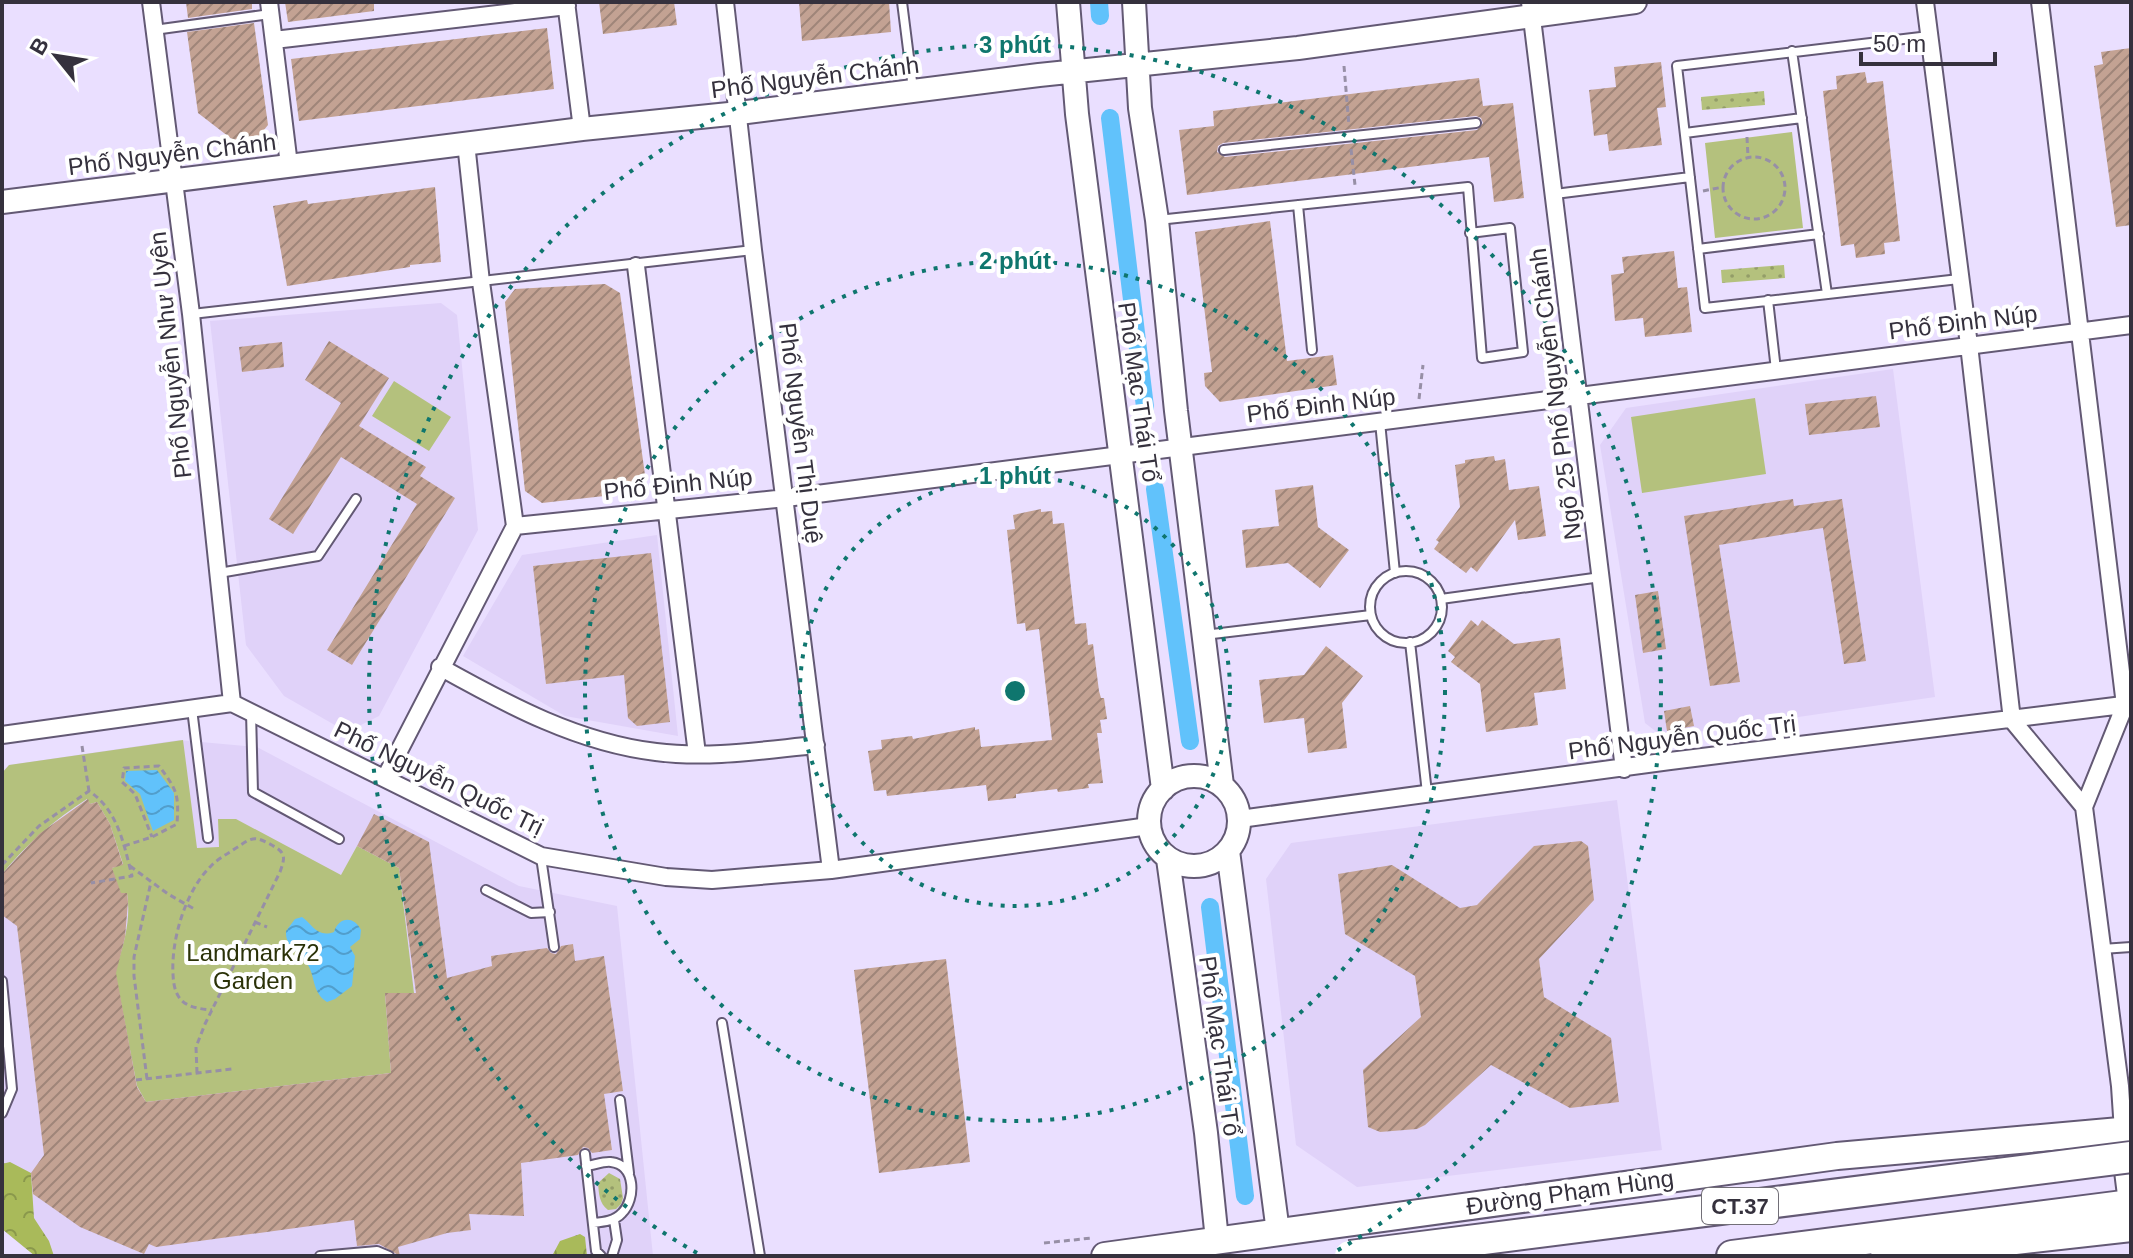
<svg xmlns="http://www.w3.org/2000/svg" width="2133" height="1258" font-family="Helvetica,sans-serif">
  <defs>
    <pattern id="grass-dots" width="8" height="8" patternUnits="userSpaceOnUse" patternTransform="scale(2)"><rect width="8" height="8" fill="#b4c17d"/><path d="M2 2h.1M6 6h.1" fill="none" stroke="#939d68" stroke-width="1.8" stroke-linecap="round"/></pattern>
    <pattern id="forest-crowns" width="20" height="18" patternUnits="userSpaceOnUse" patternTransform="scale(2)"><rect width="20" height="18" fill="#a9ba5a"/><path d="M2 6a3 3 0 1 1 6 0M12 15a3 3 0 1 1 6 0" fill="none" stroke="#8a984c"/></pattern>
    <pattern id="water-waves" width="16" height="10" patternUnits="userSpaceOnUse" patternTransform="scale(2)"><rect width="16" height="10" fill="#61c2fb"/><path d="M0 5q4-4 8 0t8 0" fill="none" stroke="#519ecc"/></pattern>
    <pattern id="building-hatch" width="6" height="6" patternUnits="userSpaceOnUse" patternTransform="scale(2)"><rect width="6" height="6" fill="#c3a293"/><path d="M-1 1l2-2M0 6l6-6M5 7l2-2" fill="none" stroke="#9f8579"/></pattern>
  </defs>
  <rect width="100%" height="100%" fill="#eadfff"/>
  <path fill="#e0d2f9" d="M441 303 457 315 478 530 379 716 347 732 284 696 246 645 210 321Z
    M1893 369 1935 697 1663 737 1645 723 1600 445 1626 408Z
    M657 535 678 736 565 716 463 656 522 555Z
    M179 740 257 747 519 886 617 906 653 1256H35L2 1229V773L9 765Z
    M1617 800 1662 1150 1357 1187 1296 1145 1266 879 1291 843Z"/>
  <path fill="url(#grass-dots)" d="M1764 91 1765 105 1702 110 1701 97Z
    M1784 265 1785 278 1722 283 1721 270Z
    M609 1173 620 1179 623 1198 621 1204 616 1209 608 1210C599 1203 599 1194 598 1183Z"/>
  <path fill="url(#forest-crowns)" d="M10 1162 31 1173 34 1218 49 1241 54 1256H35L2 1229V1164Z
    M580 1234 585 1237 587 1256H552L560 1241Z"/>
  <path fill="#b4c17d" d="M1792 132 1803 228 1715 238 1705 143Z
    M394 381 451 417 429 451 372 416Z
    M1755 398 1766 474 1642 493 1631 417Z
    M183 740 197 848 219 847 218 819H236L341 875 357 846 399 868 414 993H385L391 1073 146 1102 137 1086 113 961 118 962C125 940 131 917 127 893H116L112 868 123 864 110 824 97 802 90 804 87 799C54 820 27 844 2 874V773L9 765Z"/>
  <path fill="url(#water-waves)" d="M157 770 174 793V820L153 831 140 794 125 781 126 771Z
    M302 917C313 925 317 938 334 932 338 917 354 915 361 930L360 939 350 947 355 956 352 986 335 999 327 1002C311 992 316 975 306 962 298 950 285 947 286 931L295 919Z"/>
  <g fill="none" stroke-linecap="round" stroke-linejoin="round">
    <path stroke="#61c2fb" stroke-width="18" d="M1099 2 1100 16
      M1110 118 1145 407
      M1155 489 1190 741
      M1210 907 1245 1196"/>
  </g>
  <path fill="url(#building-hatch)" fill-rule="evenodd" d="M186 2H252V9L188 18Z
    M285 2H374V11L288 22Z
    M599 2H674L677 25 603 34Z
    M799 2H889L891 32 802 41Z
    M254 23 268 125 259 136 233 140 198 113 187 32Z
    M547 28 554 89 299 121 291 59Z
    M2131 48V225L2116 227 2094 66 2103 64 2101 52Z
    M1661 62 1666 107 1657 108 1662 145 1609 151 1607 134 1594 136 1589 90 1616 87 1614 67Z
    M1865 72 1867 83 1883 81 1900 241 1884 243 1885 254 1856 258 1854 244 1841 246 1823 91 1837 89 1836 76Z
    M1479 78 1483 106 1513 103 1524 198 1494 202 1489 157 1187 195 1179 130 1214 126 1213 111ZM1476 116 1481 118 1483 123 1477 130 1225 157 1217 152 1218 146 1223 143Z
    M435 187 441 262 410 265V267L287 286 273 206 307 200 308 204Z
    M1270 221 1287 361 1333 355 1337 385 1220 402 1205 386 1204 373 1212 372 1195 232Z
    M1674 251 1678 288 1687 287 1692 332 1645 337 1643 318 1615 321 1611 275 1624 273 1622 257Z
    M605 284 620 293 645 475 631 493 542 503 525 491 505 302 515 289Z
    M329 341 389 378 359 426 426 467 420 476 455 498 352 665 327 650 417 504 341 457 293 534 269 519 341 403 305 380Z
    M282 342 284 367 242 372 239 347Z
    M1876 396 1880 427 1809 435 1805 404Z
    M1494 456 1495 461 1505 459 1509 490 1539 486 1546 536 1518 540 1515 520 1477 572 1471 567 1466 573 1434 549 1439 542 1436 540 1460 507 1455 465 1465 463V460Z
    M1313 485 1318 527 1349 550 1320 588 1288 563 1246 568 1242 530 1279 526 1275 490Z
    M1793 499 1794 506 1842 499 1866 661 1844 664 1823 528 1719 545 1740 682 1710 686 1684 516Z
    M1041 509V512L1052 511 1053 524 1064 523 1075 624 1086 623 1088 645 1093 644 1099 691 1101 698H1104L1107 719 1100 720 1102 733H1097L1103 783 1088 784 1089 788 1058 792 1057 789 1016 794V798L988 801 986 785 887 796 886 790 874 791 868 751 882 749 881 740 912 736 913 739 975 727V730L979 729 981 747 1052 740 1039 629 1026 631 1025 623 1017 624 1007 530 1015 529 1013 515Z
    M651 553 670 722 637 726 628 718 624 675 546 684 533 566Z
    M1658 591 1666 649 1643 653 1635 595Z
    M1471 620 1478 626 1482 620 1514 644 1560 638 1566 689 1534 693 1538 725 1486 732 1480 684 1451 662 1455 657 1448 651Z
    M1326 646 1363 676 1342 703 1347 748 1308 753 1304 718 1264 723 1259 680 1304 675Z
    M1690 706 1694 726 1667 731 1664 711Z
    M88 799 90 804 97 802 110 824 123 865 112 868 121 893H127L128 902 125 937 116 973 137 1087 146 1102 391 1073 385 993H416L399 868 357 846 374 814 429 842 447 978 492 966 491 956 547 948 551 953 556 954 561 946 573 944 575 961 604 956 623 1091 604 1094 612 1150 592 1153 588 1148 583 1147 578 1155 521 1163 524 1216 469 1214 471 1230 447 1233 398 1247 400 1256 379 1244 357 1246 354 1220 156 1247 149 1244 144 1254 80 1227 33 1194 31 1173 44 1155 17 926 2 915V874L39 834Z
    M1581 841 1588 846 1594 900 1539 959 1544 997 1611 1038 1619 1102 1570 1108 1491 1065 1425 1125 1417 1129 1380 1132 1368 1127 1363 1070 1421 1017 1415 976 1345 934 1338 874 1392 865 1460 908 1477 905 1534 846Z
    M946 959 970 1162 879 1173 854 970Z"/>
  <g fill="none" stroke-linecap="round" stroke-linejoin="round">
    <defs>
      <path id="lane" d="M902 2 913 89
        M154 30 270 14
        M1929 36 1677 66 1705 308 1959 279
        M1792 51 1827 294
        M1685 133 1802 118
        M1224 150 1476 123
        M1555 194 1690 177
        M1298 205 1312 350
        M1158 220 1468 187 1482 358 1523 352 1510 228 1470 233
        M1698 249 1819 234
        M1768 300 1776 370
        M192 314 753 250
        M1380 422 1395 573
        M1370 607a36 36 0 1 1 72 0a36 36 0 1 1-72 0Z
        M219 573 318 556 356 499
        M1441 599 1601 577
        M1204 635 1371 615
        M1410 642 1427 793
        M192 709 208 838
        M251 712 253 792 339 839
        M1778 722 1781 748
        M541 857 554 947
        M486 890 531 913 550 912
        M2102 949 2131 947
        M2 981 12 1089 2 1113
        M722 1023 760 1256
        M620 1100 629 1173
        M585 1154 596 1251 601 1256
        M586 1166C594 1165 604 1161 611 1162 636 1165 636 1199 622 1213 615 1221 603 1222 593 1223
        M320 1256 377 1251 389 1256
        M612 1256 617 1240 614 1220"/>
      <path id="street" d="M151 2 191 314 232 703
        M269 2 289 165
        M566 2 582 129
        M725 2 753 250 831 870
        M1530 2 1624 769
        M1925 2 1969 345 2012 720 2084 807
        M2040 2 2125 705 2084 807 2120 1086 2123 1131
        M274 40 567 6
        M466 143 481 282 515 526 786 498 2131 325
        M636 266 697 754
        M440 667C508 705 579 743 656 752 709 759 764 750 816 745
        M2 735 232 703 541 856 666 877 712 880 831 870 1149 826
        M385 778 515 526
        M1240 819 1670 761 2131 704"/>
      <path id="secondary" d="M1068 2 1077 114 1163 789
        M1134 2 1140 108 1157 220 1176 411 1222 785
        M2 202 582 129 739 113 1039 75 1298 48 1635 2
        M1149 821a45 45 0 1 1 90 0a45 45 0 1 1-90 0Z
        M1228 851 1278 1232
        M1168 859 1206 1133 1217 1240"/>
      <path id="primary" d="M2124 1139 2131 1195
        M1105 1256 1837 1156 2131 1130
        M1884 1256 2131 1228"/>
      <path id="highway" d="M1732 1256 2131 1205"/>
    </defs>
    <use href="#lane" stroke="#635974" stroke-width="12"/>
    <use href="#street" stroke="#635974" stroke-width="20"/>
    <use href="#secondary" stroke="#635974" stroke-width="26"/>
    <use href="#primary" stroke="#635974" stroke-width="30"/>
    <use href="#highway" stroke="#635974" stroke-width="34"/>
    <path stroke="#978fa6" stroke-width="3" stroke-dasharray="6 4" stroke-linecap="butt" d="M1344 66 1349 126
      M1747 137 1748 157
      M1351 149 1355 185
      M1723 188a31 31 0 1 1 62 0a31 31 0 1 1-62 0Z
      M1703 191 1723 187
      M1419 399 1423 365
      M82 746 89 791
      M124 846 152 837 177 824C179 794 177 790 159 766L124 768 122 782 135 794 152 837
      M2 865 39 826 89 791C118 810 124 845 132 876L91 883
      M130 866 168 894 196 910
      M255 922 267 927
      M197 1073 196 1047 205 1024 280 872C284 860 287 854 275 847 270 844 263 840 258 839 250 837 243 844 236 848 227 854 218 859 211 866 186 890 171 939 173 974 174 1002 186 1008 212 1010
      M147 1079 134 976V957L151 882
      M136 1080 232 1069
      M1044 1243 1092 1238"/>
    <use href="#lane" stroke="#fff" stroke-width="8"/>
    <use href="#street" stroke="#fff" stroke-width="16"/>
    <use href="#secondary" stroke="#fff" stroke-width="22"/>
    <use href="#primary" stroke="#fff" stroke-width="26"/>
    <use href="#highway" stroke="#fff" stroke-width="30"/>
    <defs>
      <path id="highway-bridge" d="M1350 1256 2131 1157"/>
    </defs>
    <use href="#highway-bridge" stroke="#635974" stroke-width="34" stroke-linecap="butt"/>
    <use href="#highway-bridge" stroke="#fff" stroke-width="30"/>
  </g>
  <g fill="none" stroke="#0f766e" stroke-width="4" stroke-dasharray="4 8">
    <circle cx="1015" cy="691" r="215"/>
    <circle cx="1015" cy="691" r="430"/>
    <path d="M697 1253A646 646 0 1 1 1333 1253"/>
  </g>
  <g text-anchor="middle" dominant-baseline="central" stroke-width="8" stroke-linejoin="round" paint-order="stroke">
    <rect fill="#fff" stroke="#726f77" stroke-width="2" x="1702" y="1188" width="76" height="36" rx="6"/>
    <g font-size="22" font-weight="bold" fill="#35313d">
      <text x="1740" y="1206">CT.37</text>
    </g>
    <g font-size="24" fill="#35313d" stroke="#fff">
      <text transform="translate(815 77) rotate(-7)">Phố Nguyễn Chánh</text>
      <text transform="translate(172 154) rotate(-7)">Phố Nguyễn Chánh</text>
      <text transform="translate(1963 322) rotate(-7)">Phố Đinh Núp</text>
      <text transform="translate(170 355) rotate(-96)">Phố Nguyễn Như Uyên</text>
      <text transform="translate(1139 392) rotate(82)">Phố Mạc Thái Tổ</text>
      <text transform="translate(1555 394) rotate(-97)">Ngõ 25 Phố Nguyễn Chánh</text>
      <text transform="translate(1321 405) rotate(-7)">Phố Đinh Núp</text>
      <text transform="translate(801 433) rotate(83)">Phố Nguyễn Thị Duệ</text>
      <text transform="translate(678 484) rotate(-6)">Phố Đinh Núp</text>
      <text transform="translate(1682 737) rotate(-7)">Phố Nguyễn Quốc Trị</text>
      <text transform="translate(439 778) rotate(26)">Phố Nguyễn Quốc Trị</text>
      <text transform="translate(1220 1046) rotate(82)">Phố Mạc Thái Tổ</text>
      <text transform="translate(1570 1192) rotate(-8)">Đường Phạm Hùng</text>
    </g>
    <g font-size="24" fill="#2b3208" stroke="#fff">
      <text x="253" y="952">Landmark72<tspan x="253" dy="28">Garden</tspan></text>
    </g>
  </g>
  <circle cx="1015" cy="691" r="12" fill="#0f766e" stroke="#fff" stroke-width="4"/>
  <g font-size="24" text-anchor="middle" font-weight="bold" fill="#0f766e" stroke="#fff" stroke-width="8" stroke-linejoin="round" paint-order="stroke">
    <text x="1015" y="53">3 phút</text>
    <text x="1015" y="269">2 phút</text>
    <text x="1015" y="484">1 phút</text>
  </g>
  <rect width="2133" height="1258" fill="none" stroke="#35313d" stroke-width="8"/>
  <g transform="translate(56 56) rotate(300)" stroke="#ffffff" stroke-width="6" paint-order="stroke">
  <path d="M0-6L14 30L0 20L-14 30Z" fill="#35313d"/>
  <text y="-12" font-size="22" font-weight="bold" text-anchor="middle" fill="#35313d">B</text>
  </g>
  <path d="M1861 52v12h134v-12" fill="none" stroke="#35313d" stroke-width="4"/>
  <text x="1873" y="52" font-size="24" fill="#35313d" stroke="#ffffff" stroke-width="6" paint-order="stroke">50 m</text>
</svg>
